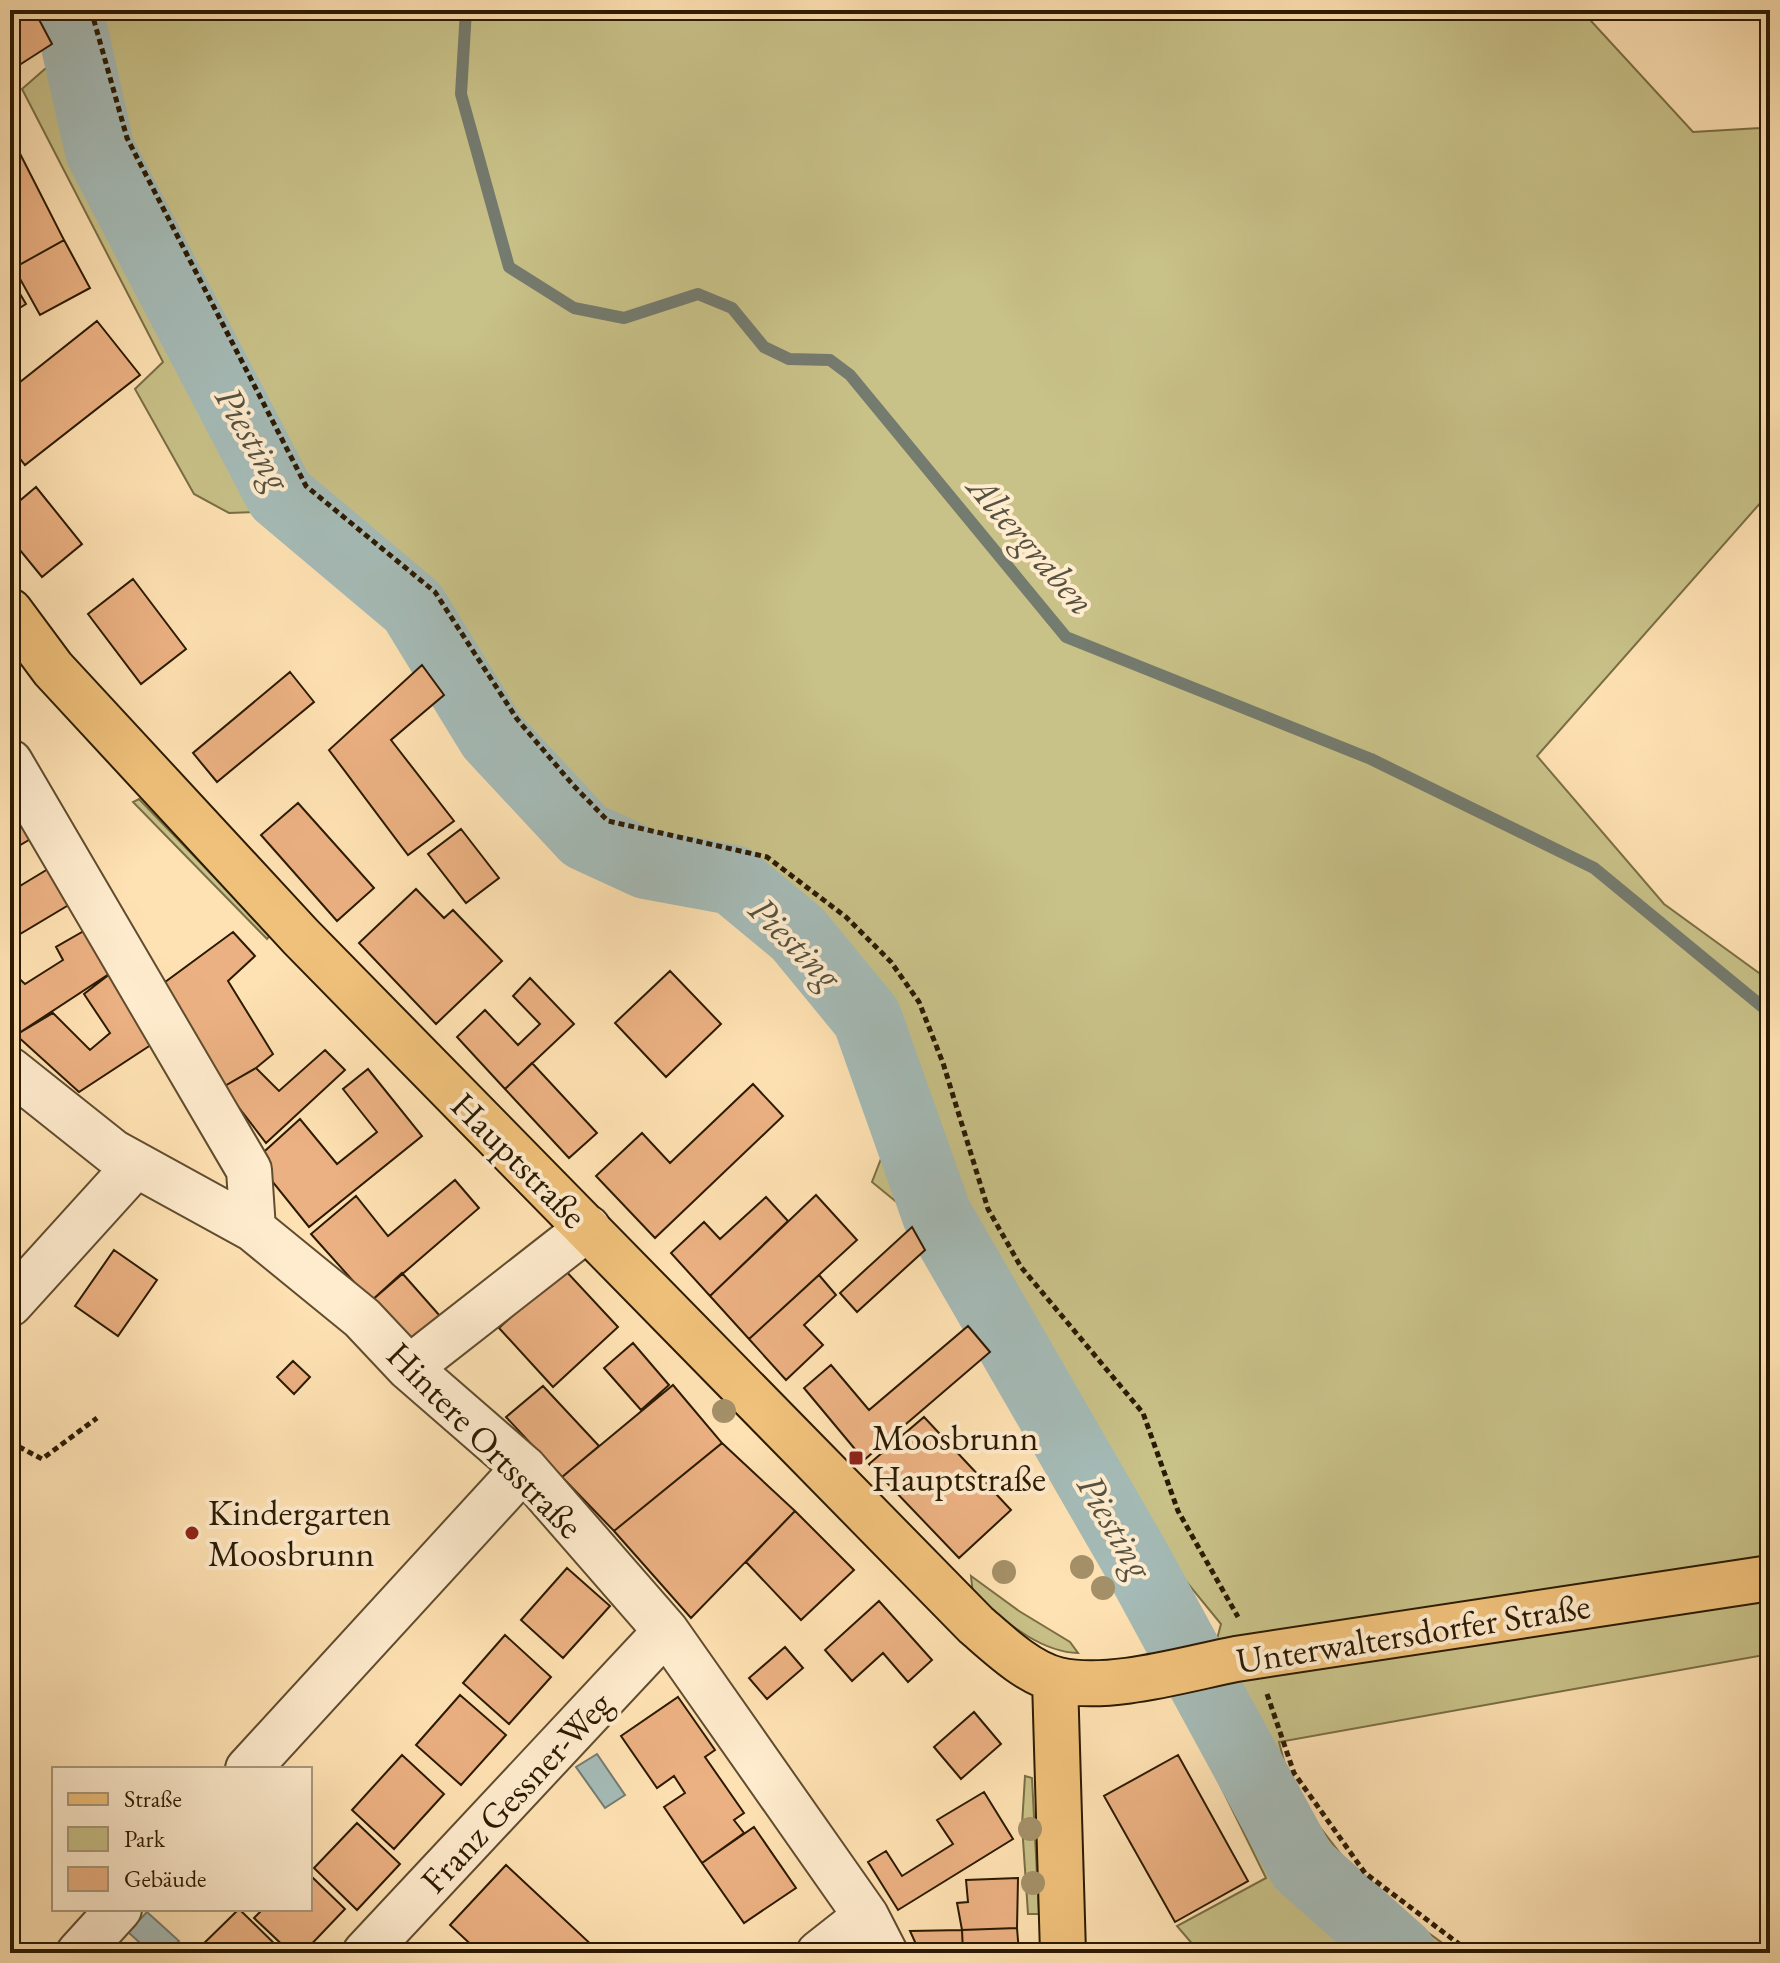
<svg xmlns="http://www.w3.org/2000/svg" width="1780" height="1963" font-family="'EB Garamond',serif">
  <rect width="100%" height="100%" fill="#ffe2b3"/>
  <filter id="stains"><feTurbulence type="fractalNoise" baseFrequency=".0025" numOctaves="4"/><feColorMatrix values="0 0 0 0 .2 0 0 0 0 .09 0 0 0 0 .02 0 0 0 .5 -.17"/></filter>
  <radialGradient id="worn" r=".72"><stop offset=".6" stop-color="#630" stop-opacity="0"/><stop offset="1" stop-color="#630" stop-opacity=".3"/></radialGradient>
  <path fill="#c8c188" stroke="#7a6e45" stroke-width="2" d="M42 10H1581L1693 132 1760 128 1770 120V492L1537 756 1664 904 1770 981V1654L1279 1742 1292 1791 1367 1888 1456 1953H1200L1177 1926 1266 1878 1193 1730 1221 1624 1033 1394 960 1254 872 1182 903 1102 862 1021 819 995 728 907 659 892 506 740 438 610 313 510 229 513 194 494 135 389 163 362 22 89 62 54Z
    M139 799 270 935 267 939 133 802Z
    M971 1576 1019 1611 1070 1642 1078 1653C1038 1652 1002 1618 973 1595Z
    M1025 1776 1032 1778 1039 1914H1028L1022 1825Z"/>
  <path fill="#a5bbb7" stroke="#747b6f" stroke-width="2" d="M597 1754 625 1795 605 1808 576 1767Z
    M147 1912 179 1941 168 1953H151L128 1932Z"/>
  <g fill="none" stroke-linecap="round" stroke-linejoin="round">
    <path stroke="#747b6f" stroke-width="12" d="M466 10 461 94 509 267 574 308 624 318 698 294 732 308 764 347 789 359 830 360 850 375 1066 637 1371 759 1594 868 1770 1013"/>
    <path stroke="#a5bbb7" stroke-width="70" d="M68 10 100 151 280 495 413 607 492 736 585 836 646 864 733 880 798 934 867 1018 937 1215 1135 1558 1302 1865 1401 1953"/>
  </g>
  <path fill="#ecb182" stroke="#2b1a02" stroke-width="2" d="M10 10H34L52 44 10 71Z
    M10 134 64 240 14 268 10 261Z
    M64 240 90 288 40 315 14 268Z
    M10 277 26 304 10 314Z
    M97 321 140 375 25 465 10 446V390Z
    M36 487 82 544 42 577 10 538V509Z
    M133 579 186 649 141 684 88 614Z
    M422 665 444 695 391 740 454 821 408 855 329 750Z
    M290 672 314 702 217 782 193 753Z
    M10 801 34 837 10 851Z
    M298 803 374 888 337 921 261 835Z
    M461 829 499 878 466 903 428 854Z
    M48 869 72 903 10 940V892Z
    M416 889 444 918 453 910 502 961 436 1024 359 943Z
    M89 928 115 970 16 1035 10 1030V970L25 984 63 960 56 947Z
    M233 932 255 956 228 981 273 1054 256 1068 223 1087 157 988Z
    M115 970 163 1037 79 1092 16 1035 53 1013 90 1050 110 1033 84 994Z
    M670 971 721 1024 666 1077 615 1023Z
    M530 978 574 1024 505 1089 457 1037 485 1010 518 1045 540 1024 513 996Z
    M325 1050 345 1070 266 1143 223 1087 256 1068 279 1091Z
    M532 1063 597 1133 569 1158 505 1089Z
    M368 1069 422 1136 309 1227 255 1160 300 1119 337 1164 377 1132 343 1089Z
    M753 1084 783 1116 655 1238 596 1176 642 1133 670 1163Z
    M455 1180 479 1208 371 1301 311 1234 356 1196 388 1236Z
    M816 1195 857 1240 749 1339 710 1296Z
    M766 1197 788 1221 710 1296 671 1253 704 1222 720 1239Z
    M912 1227 925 1250 857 1312 840 1293Z
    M114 1250 157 1280 118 1336 75 1306Z
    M564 1269 618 1327 553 1387 499 1328Z
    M402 1273 440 1316 410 1344 371 1301Z
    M819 1275 836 1295 804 1325 823 1345 786 1380 749 1339Z
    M968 1326 990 1352 864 1460 804 1388 831 1365 869 1410Z
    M633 1343 669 1385 641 1410 604 1368Z
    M293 1361 310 1377 294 1394 277 1377Z
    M673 1385 722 1443 614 1531 562 1477Z
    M543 1386 599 1446 562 1477 506 1417Z
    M924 1417 1011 1510 959 1558 869 1464Z
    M722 1443 795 1511 691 1618 614 1531Z
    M795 1511 854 1570 801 1620 746 1562Z
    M567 1568 610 1606 563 1658 521 1620Z
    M879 1601 932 1660 908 1682 883 1653 852 1681 825 1650Z
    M505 1635 551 1677 509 1724 463 1683Z
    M785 1647 803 1668 767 1699 749 1678Z
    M460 1695 506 1735 461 1785 416 1745Z
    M678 1697 715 1750 705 1757 744 1813 734 1820 744 1833 702 1863 664 1807 685 1793 674 1776 657 1788 621 1736Z
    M974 1712 1001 1744 961 1779 934 1747Z
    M402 1755 444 1794 394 1849 352 1810Z
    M1178 1755 1248 1881 1175 1922 1104 1796Z
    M984 1792 1013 1839 898 1910 868 1862 886 1851 902 1876 953 1844 937 1820Z
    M357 1823 400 1864 357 1910 314 1868Z
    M754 1827 796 1888 744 1923 702 1863Z
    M506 1865 595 1948 591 1953H480L450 1925Z
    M310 1875 345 1909 303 1953H291L254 1918 263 1909H310Z
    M1018 1878 1017 1928 962 1930 957 1903 968 1902 966 1880Z
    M239 1909 284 1953H194Z
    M1017 1928 1019 1953H963L962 1930Z
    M962 1930 963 1952 943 1953H920L910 1931Z"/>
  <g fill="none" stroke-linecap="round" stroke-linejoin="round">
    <defs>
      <path id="minor" d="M10 762 249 1170 253 1229
        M10 1070 113 1152 253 1229 362 1318 409 1368 524 1468 666 1631 866 1916 885 1953
        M10 1304 136 1165
        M409 1368 588 1228
        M248 1769 524 1468
        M79 1953 119 1909
        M365 1953 666 1631
        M819 1953 866 1916"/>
      <path id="major" d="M10 611 53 669 301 937 976 1625C999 1645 1028 1673 1058 1680 1109 1692 1185 1669 1236 1659L1770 1578
        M1055 1680 1063 1953"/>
    </defs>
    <use href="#minor" stroke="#604c2e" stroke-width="48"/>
    <use href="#major" stroke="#2b1a02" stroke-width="48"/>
    <path stroke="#2b1a02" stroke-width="5" stroke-dasharray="6 4" stroke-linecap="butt" d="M91 10 127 138 306 486 435 592 517 719 573 785 608 821 767 857 846 917 891 962 919 1002 943 1063 988 1209 1021 1267 1143 1413 1178 1511 1238 1617
      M10 1442 42 1459 97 1418
      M1267 1694 1294 1773 1365 1873 1471 1953"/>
    <use href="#minor" stroke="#ffecce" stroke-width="44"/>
    <use href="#major" stroke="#f0c17a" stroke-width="44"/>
  </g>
  <g fill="#a49068">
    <circle cx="724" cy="1411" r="12"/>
    <circle cx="1082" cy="1567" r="12"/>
    <circle cx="1004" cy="1572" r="12"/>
    <circle cx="1103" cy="1588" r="12"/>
    <circle cx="1030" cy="1829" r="12"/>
    <circle cx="1033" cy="1883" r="12"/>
  </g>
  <g fill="#8f2418" stroke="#ffecce" stroke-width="3">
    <rect x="848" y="1450" width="16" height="16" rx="4"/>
    <circle cx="192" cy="1533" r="8"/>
  </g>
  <g text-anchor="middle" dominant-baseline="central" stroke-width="8" stroke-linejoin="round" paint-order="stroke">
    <g font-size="36" fill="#2b1a02" stroke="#ffecce">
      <text transform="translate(519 1160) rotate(45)">Hauptstraße</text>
      <text transform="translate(485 1440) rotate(45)">Hintere Ortsstraße</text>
      <text transform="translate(1413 1633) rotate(-9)">Unterwaltersdorfer Straße</text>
      <text transform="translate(516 1792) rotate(-47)">Franz Gessner-Weg</text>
    </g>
    <g font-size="36" fill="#2b1a02" stroke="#ffecce" text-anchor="start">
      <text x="872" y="1437">Moosbrunn<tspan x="872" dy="41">Hauptstraße</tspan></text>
      <text x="208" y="1512">Kindergarten<tspan x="208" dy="41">Moosbrunn</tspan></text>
    </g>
    <g font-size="38" font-style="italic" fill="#565241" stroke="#ffecce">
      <text transform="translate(254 438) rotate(60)">Piesting</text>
      <text transform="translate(1032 544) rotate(49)">Altergraben</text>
      <text transform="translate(796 942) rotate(45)">Piesting</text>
      <text transform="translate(1116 1526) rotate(60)">Piesting</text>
    </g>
  </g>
  <rect width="1780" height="1963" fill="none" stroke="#ffe2b3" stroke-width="40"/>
  <rect x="12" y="12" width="1756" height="1939" fill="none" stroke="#2b1a02" stroke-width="4"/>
  <rect x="20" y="20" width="1740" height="1923" fill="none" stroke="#2b1a02" stroke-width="2"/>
  <rect x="52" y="1767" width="260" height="144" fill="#ffecce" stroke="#aa987c" stroke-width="2"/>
  <rect x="68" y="1793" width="40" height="12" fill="#f0c17a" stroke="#aa987c" stroke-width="2"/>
  <text x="124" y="1807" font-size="24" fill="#2b1a02">Straße</text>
  <rect x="68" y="1827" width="40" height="24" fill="#c8c188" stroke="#aa987c" stroke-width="2"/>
  <text x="124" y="1847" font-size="24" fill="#2b1a02">Park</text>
  <rect x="68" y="1867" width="40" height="24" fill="#ecb182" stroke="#aa987c" stroke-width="2"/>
  <text x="124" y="1887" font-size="24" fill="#2b1a02">Gebäude</text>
  <rect width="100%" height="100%" filter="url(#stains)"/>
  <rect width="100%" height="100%" fill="url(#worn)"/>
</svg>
